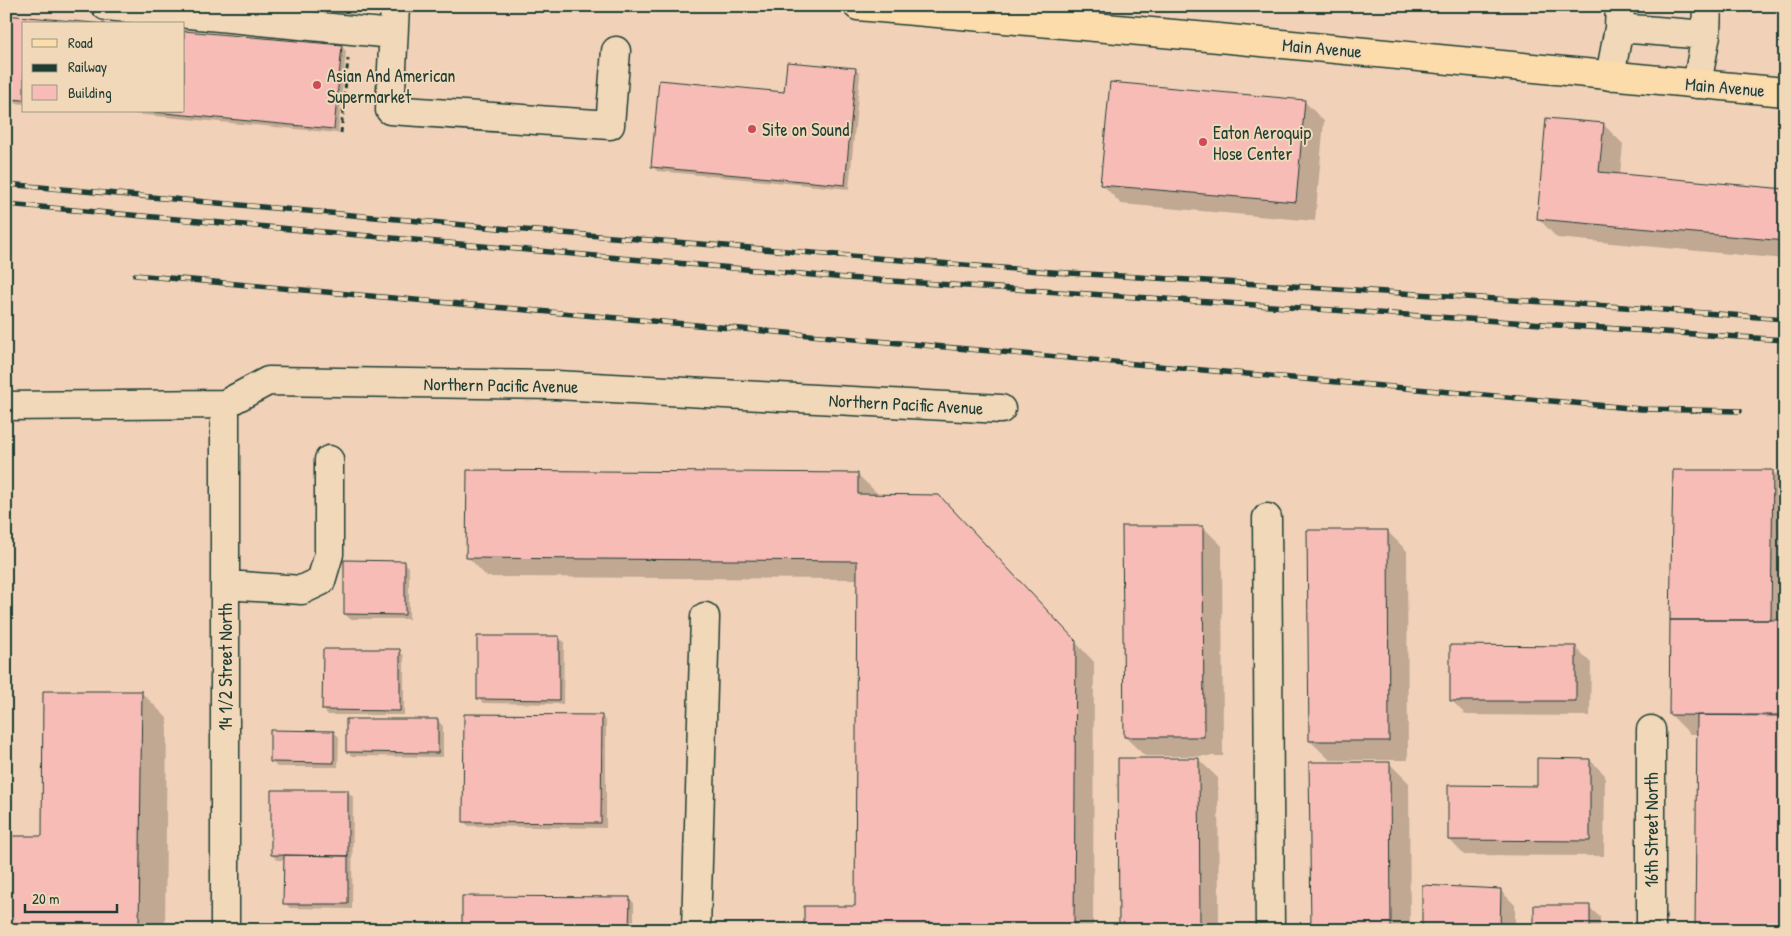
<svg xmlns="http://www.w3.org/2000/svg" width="1791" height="936" font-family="'Patrick Hand',sans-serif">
  <rect width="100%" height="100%" fill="#f1d2b8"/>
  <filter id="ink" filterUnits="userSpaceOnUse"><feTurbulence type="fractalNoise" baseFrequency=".02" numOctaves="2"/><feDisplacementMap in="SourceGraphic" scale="10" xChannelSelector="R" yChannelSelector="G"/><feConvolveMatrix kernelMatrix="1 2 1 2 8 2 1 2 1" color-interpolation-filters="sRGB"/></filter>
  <g filter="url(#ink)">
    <path fill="#0003" d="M1499 6H1608V12H1505Z
      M6 16 24 24V104L6 102Z
      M184 32 341 46 346 51 338 133 102 111H184Z
      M855 69 860 74 849 189 657 171 652 166 786 93Z
      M1304 101 1324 121 1315 221 1121 204 1102 184Z
      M1603 124 1623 144 1620 175 1785 191V259L1557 238 1538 218Z
      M1772 471 1785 483V930L1698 734H1690L1670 714Z
      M857 474 877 493V496H939L1094 662 1093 930H805L856 908 858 579 487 577 468 557Z
      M1203 527 1222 546 1223 756H1145L1125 737Z
      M1387 531 1407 551 1408 760H1330L1310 741Z
      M404 562 409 567V619H350L345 614Z
      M559 637 564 642 563 704 483 703 478 698Z
      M1576 648 1591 663 1590 716 1466 715 1451 700Z
      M400 651 404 656V715H328L324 710Z
      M141 692 167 718 165 930H6L43 838Z
      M601 716 606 721V828L469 826 464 822Z
      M438 721 443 726V757L352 756 347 752Z
      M334 732 339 737 338 767H277L272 762Z
      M1198 759 1218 778 1219 930H1121Z
      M1590 760 1605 775 1604 856 1464 855 1449 839 1538 787Z
      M1389 763 1409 783 1410 930H1312Z
      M348 792 353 797 352 909 290 908 285 903V860H277L272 855Z
      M1500 890 1515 905V930H1423Z
      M629 898 634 903V930H463Z
      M1589 907 1600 917V930H1535Z"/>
    <path fill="#f7bcb6" stroke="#1f3d34" d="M6 15 105 24H24V100L6 99Z
      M184 31 342 45 334 129 143 111H184Z
      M787 62 856 68 845 185 651 167 659 80 784 92Z
      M1110 82 1305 100 1296 202 1100 185Z
      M1546 118 1604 123 1599 172 1785 189V241L1537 219Z
      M467 470 858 473V494L939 495 1076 641 1074 930H804V906H855L857 561 466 558Z
      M1673 470H1773L1771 620H1670Z
      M1122 526H1203L1204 737H1124Z
      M1307 530H1388L1389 741H1309Z
      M344 560 405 561V615L344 614Z
      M1670 620H1785V716L1669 715Z
      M477 636H559V700L477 699Z
      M1450 645 1576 646V701H1450Z
      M323 649H400V711L322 710Z
      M43 691H142L139 930H6V836H42Z
      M464 714 602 715 601 823 463 822Z
      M1697 715H1785V930H1695Z
      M346 719H438V753L346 752Z
      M270 730 334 731V763L270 762Z
      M1118 758H1199L1200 930H1119Z
      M1537 758 1590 759V841L1448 840V785L1537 786Z
      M1309 762H1390L1391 930H1311Z
      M271 790H348V856L271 855Z
      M284 855 348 856V904H283Z
      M1422 885 1501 889 1500 930H1422Z
      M462 896 630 897 629 930H462Z
      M1534 905H1590V930H1534Z"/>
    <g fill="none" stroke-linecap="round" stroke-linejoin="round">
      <defs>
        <path id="minor" d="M106 6 393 34
          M395 6 390 110 610 125 616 51
          M1620 6 1619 28 1706 35 1707 6
          M1610 76 1619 28
          M1697 84 1706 35
          M225 404V930
          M6 406 225 404 268 381 556 385 1001 409
          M1267 518 1270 930
          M225 585 302 590 321 581 329 554V460
          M696 930 705 617
          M1651 930V730"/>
        <path id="major" d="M858 6 1219 38 1785 92"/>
      </defs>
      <use href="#minor" stroke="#1f3d34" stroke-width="31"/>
      <use href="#major" stroke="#1f3d34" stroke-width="31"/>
      <path stroke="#1f3d34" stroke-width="3" stroke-dasharray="5 4" stroke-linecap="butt" d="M341 133 348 59"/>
      <use href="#minor" stroke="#f0d8b8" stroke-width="28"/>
      <use href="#major" stroke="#fddcac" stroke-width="28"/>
      <defs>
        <path id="rail" d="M6 184 498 228 1052 272 1258 284 1624 307 1785 319
          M6 204 846 278 1785 340
          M135 275 1641 409 1740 411"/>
      </defs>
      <use href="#rail" stroke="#1f3d34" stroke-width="5.5"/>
      <use href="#rail" stroke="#f0d8b8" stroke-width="4" stroke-dasharray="11" stroke-linecap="butt"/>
    </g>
  </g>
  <g fill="#d1495b" stroke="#f0d8b8" stroke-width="2">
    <circle cx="317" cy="85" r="5"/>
    <circle cx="752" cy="129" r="5"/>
    <circle cx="1203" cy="142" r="5"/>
  </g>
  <g text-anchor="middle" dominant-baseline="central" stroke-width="4" stroke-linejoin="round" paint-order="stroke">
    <g font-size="18" fill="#1f3d34" stroke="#f0d8b8">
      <text transform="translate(1322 48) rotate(5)">Main Avenue</text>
      <text transform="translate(1725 87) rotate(5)">Main Avenue</text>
      <text transform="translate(501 385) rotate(1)">Northern Pacific Avenue</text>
      <text transform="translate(906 404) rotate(3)">Northern Pacific Avenue</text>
      <text transform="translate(225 667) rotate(-90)">14 1/2 Street North</text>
      <text transform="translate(1651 830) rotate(-90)">16th Street North</text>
    </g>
    <g font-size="18" fill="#1f3d34" stroke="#f0d8b8" text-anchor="start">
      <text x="327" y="75">Asian And American<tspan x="327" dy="21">Supermarket</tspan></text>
      <text x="762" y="129">Site on Sound</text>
      <text x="1213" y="132">Eaton Aeroquip<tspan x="1213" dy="21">Hose Center</tspan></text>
    </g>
  </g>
  <rect width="1791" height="936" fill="none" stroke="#f0d8b8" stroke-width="25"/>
  <rect x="12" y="12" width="1766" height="911" fill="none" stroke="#1f3d34" stroke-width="2" filter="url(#ink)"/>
  <rect x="22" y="22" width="162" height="90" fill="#f0d8b8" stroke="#9c9a83"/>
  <rect x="32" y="39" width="25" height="8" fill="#fddcac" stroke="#9c9a83"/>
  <text x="68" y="48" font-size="15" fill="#1f3d34">Road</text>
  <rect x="32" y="64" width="25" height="8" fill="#1f3d34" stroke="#9c9a83"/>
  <text x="68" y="72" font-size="15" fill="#1f3d34">Railway</text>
  <rect x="32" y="85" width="25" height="15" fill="#f7bcb6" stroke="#9c9a83"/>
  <text x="68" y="98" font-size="15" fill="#1f3d34">Building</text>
  <path d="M25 904v8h92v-8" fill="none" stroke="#1f3d34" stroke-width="2.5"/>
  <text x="32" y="904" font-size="15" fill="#1f3d34" stroke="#f0d8b8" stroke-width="4" paint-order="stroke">20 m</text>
</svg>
